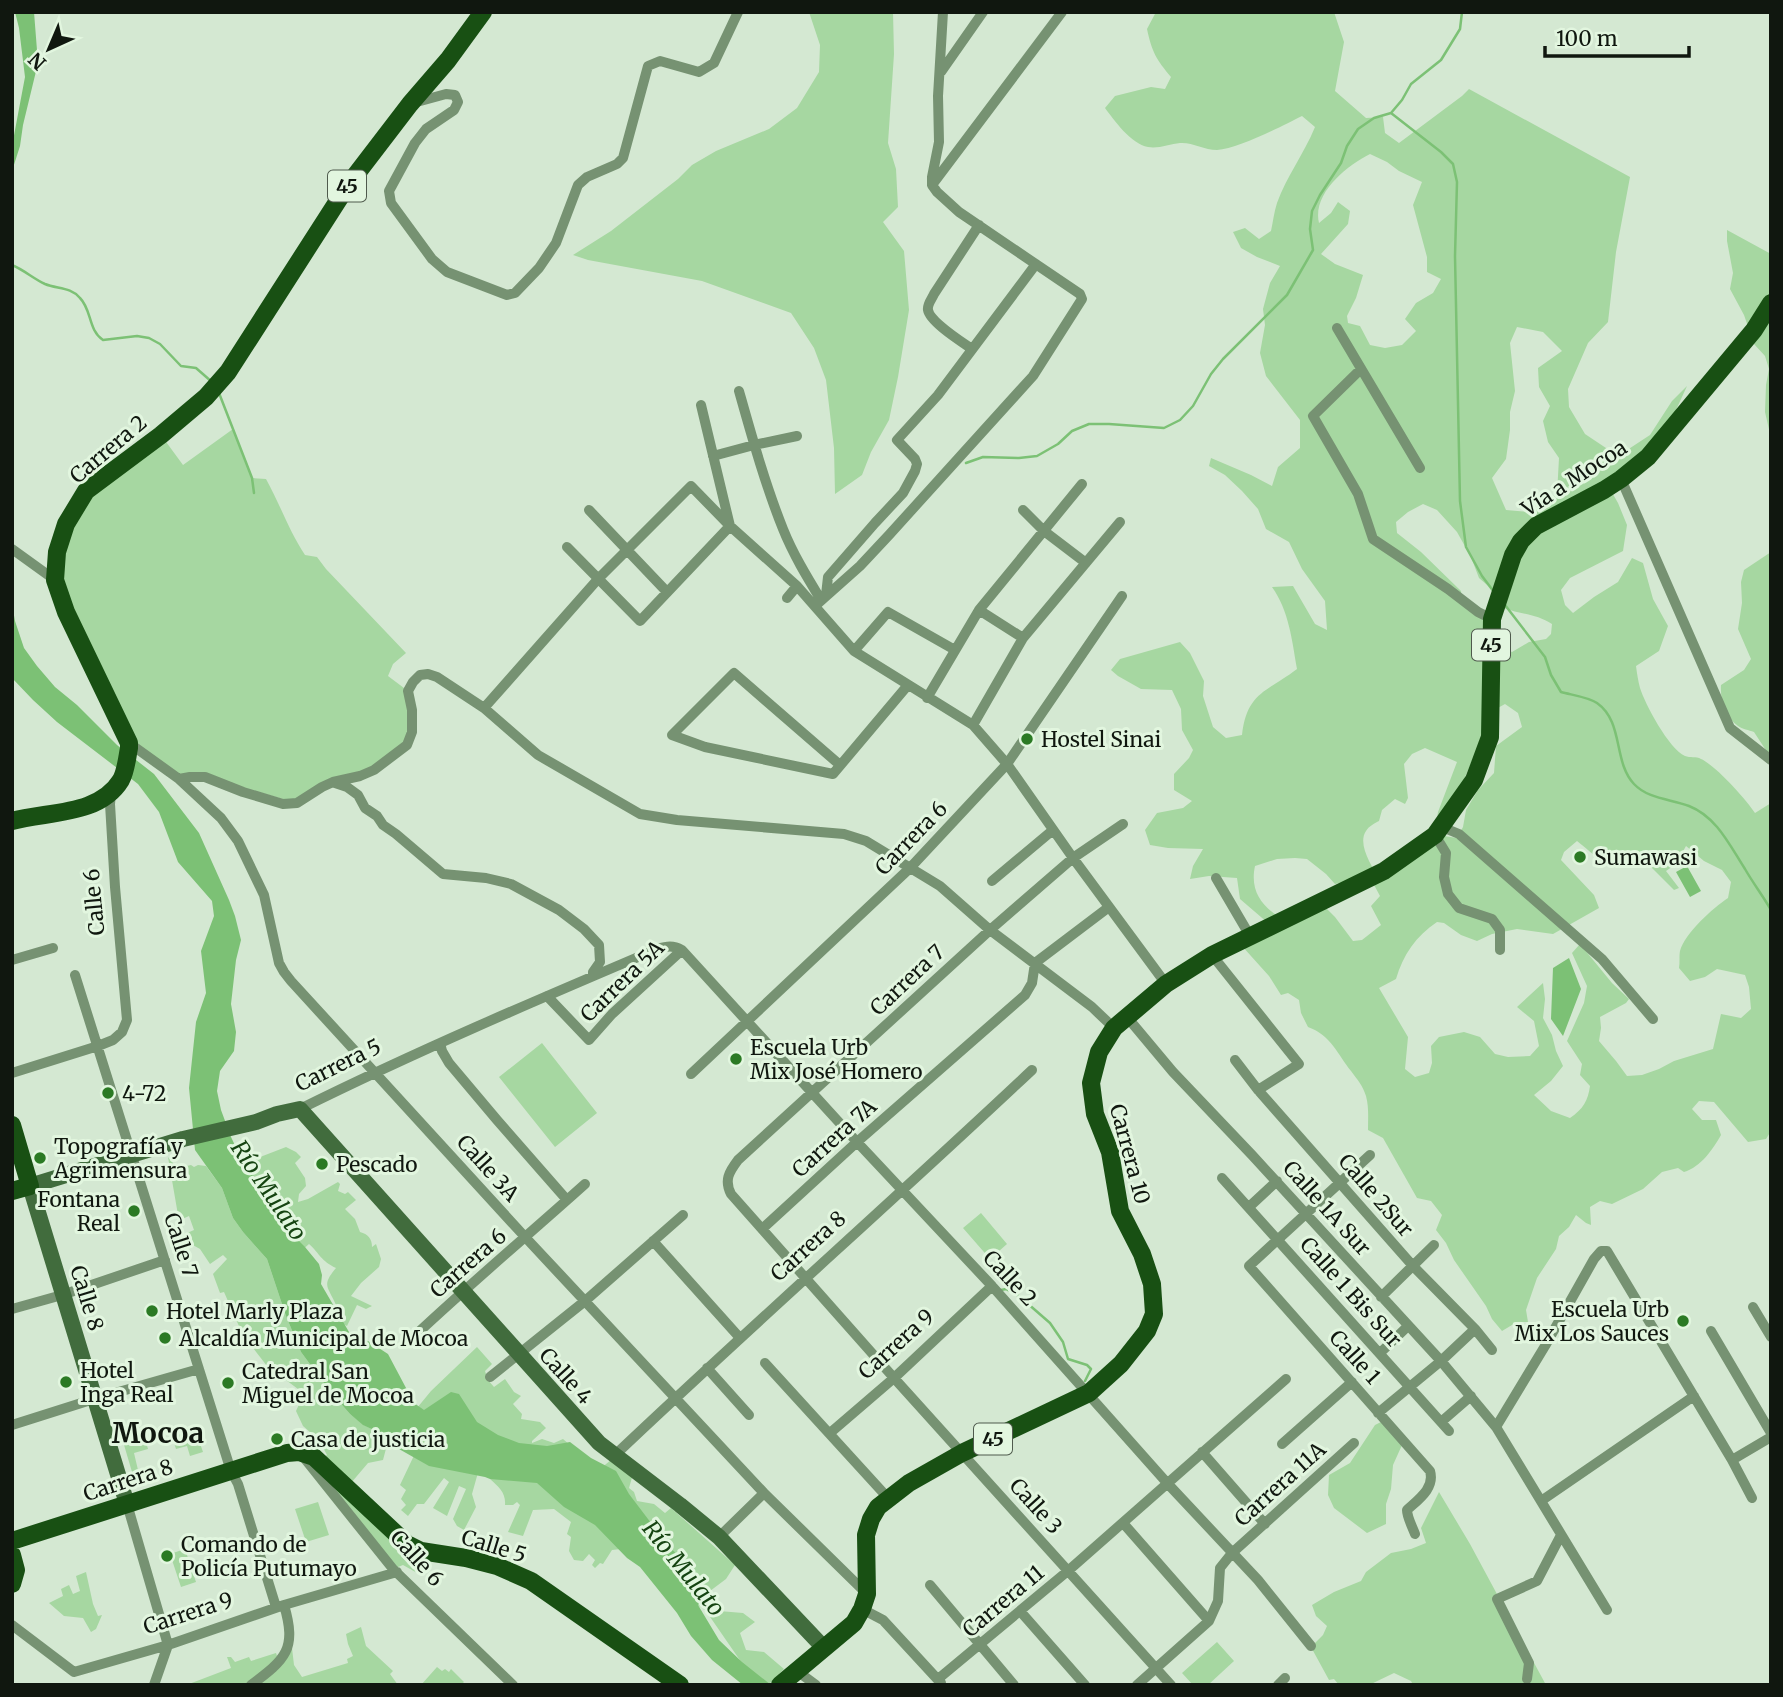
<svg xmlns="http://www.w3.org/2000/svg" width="1783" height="1697" font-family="Merriweather,serif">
  <rect width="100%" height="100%" fill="#d4e8d2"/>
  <path fill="#a6d7a1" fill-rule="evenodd" d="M809 12H893L894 54 888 143 896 169 898 207 883 222 904 251 909 310 898 377 889 420 871 452 862 475 835 494 834 448 826 380 814 348 791 313 702 281 588 260 573 255 611 231 678 179 692 165 716 151 769 129 797 108 819 72 820 45Z
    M1156 12H1334L1344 42 1335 91 1366 118 1383 117 1385 133 1399 143 1462 96 1469 89 1630 177 1616 252 1608 322 1588 343 1568 389 1569 407 1585 434 1618 456 1650 435 1672 401 1687 386 1671 421 1633 465 1606 482 1618 503 1627 525 1623 551 1570 578 1561 590 1565 605 1573 613 1594 597 1618 582 1632 558 1643 563 1653 599 1668 626 1659 651 1636 666C1637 673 1638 681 1640 688 1645 704 1669 749 1685 756 1690 758 1696 756 1701 759 1715 765 1746 799 1755 813L1771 803V1131L1766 1139 1748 1142 1714 1102 1699 1101 1692 1109 1702 1120H1716L1721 1135C1713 1149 1701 1167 1684 1172L1678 1168 1662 1172 1643 1189 1612 1204 1600 1201 1590 1207 1591 1225 1586 1223 1576 1215 1569 1227 1559 1236 1556 1249 1537 1278 1526 1310 1528 1322H1517L1502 1331 1492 1319 1486 1306 1454 1260 1446 1243 1436 1230 1442 1215 1431 1201 1417 1198 1383 1138 1368 1130C1368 1118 1369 1107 1366 1096 1363 1086 1357 1079 1351 1071 1338 1055 1331 1035 1308 1027L1301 1013 1299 1000 1288 993 1281 995 1269 976 1242 946 1276 930 1240 899 1237 878 1209 876 1190 879 1193 866 1203 849 1168 848 1150 845 1145 830 1157 813 1183 808 1192 801 1174 790V774L1189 758 1193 750 1182 730 1181 709 1172 690 1141 689 1118 676 1111 670 1120 659 1180 642 1190 653 1204 681 1203 696 1213 727 1226 738 1242 735C1247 692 1267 692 1297 669 1292 640 1289 611 1272 587L1293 586 1315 624 1327 630 1325 601 1302 569 1289 542 1266 529 1258 509 1242 491 1225 475 1209 466 1211 458 1251 475 1272 486 1278 467 1300 448V420L1266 376 1260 353 1265 325 1263 309 1270 283 1280 266 1257 257 1241 248 1233 232 1245 228 1259 239 1271 231C1273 222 1274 212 1277 203 1286 177 1304 154 1315 127L1302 116C1282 126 1238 149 1217 150 1204 150 1192 142 1180 143 1170 144 1158 149 1148 147 1131 144 1114 120 1105 108L1115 96 1151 87 1165 89 1171 77C1156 59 1152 52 1147 29ZM1370 154 1387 162 1399 171 1422 182 1413 205 1427 257V272L1441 279 1433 293 1416 303 1405 319 1416 331 1402 345 1385 348 1370 345 1360 326 1348 323 1347 316 1356 298 1363 275 1335 264 1321 254 1348 224 1350 211 1338 202 1331 213 1319 223C1312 194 1346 166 1370 154ZM1517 327 1543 332 1562 351 1538 368 1539 387 1550 406 1543 421 1548 442 1559 458 1557 494 1530 512 1506 510 1492 478 1506 459 1510 430V412L1515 391 1510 343ZM1423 504 1437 510 1457 532 1471 557 1479 578 1493 590 1504 608C1519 614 1537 614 1552 624L1551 634 1546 639 1529 642 1512 652 1503 647C1493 627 1479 616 1462 602L1461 591 1421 552 1397 533 1396 522 1408 512ZM1505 704 1518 713 1522 727 1496 746 1494 773 1478 790 1466 810 1463 827 1457 838 1444 836 1379 878C1372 867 1357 844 1366 831 1369 826 1375 823 1379 821L1382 810 1395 799 1405 804 1408 798 1404 764 1412 754 1425 748 1457 762 1438 812 1436 824 1457 796 1477 749 1487 714ZM1577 841C1603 861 1611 878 1645 861L1674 890 1679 888 1666 871 1676 864 1686 846 1704 861 1722 870 1731 882 1728 898C1713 908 1685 933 1680 951 1679 956 1680 962 1679 968L1690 981 1705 977 1717 969 1745 975 1749 987 1751 1009 1741 1018 1721 1014 1713 1049 1674 1061 1659 1069 1642 1075 1627 1076 1616 1061 1599 1041 1601 1028 1600 1017 1626 1003 1629 999 1612 983 1580 944 1572 953 1587 986 1584 1003 1567 1041 1582 1064 1580 1075 1590 1086C1588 1101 1583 1109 1570 1118L1551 1111 1534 1095 1551 1081 1563 1066 1556 1051 1552 1035 1543 1018 1545 999 1543 983 1517 1007 1534 1021 1539 1046 1530 1056 1508 1057 1495 1054 1480 1037 1464 1032 1439 1037 1431 1046 1432 1063 1429 1073 1415 1077 1405 1069 1408 1037 1379 988 1396 979C1403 955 1416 936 1437 922L1444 923 1461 935 1477 941 1492 934 1517 929 1553 934 1599 908 1594 895 1561 860 1564 852ZM1295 858 1307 859 1326 874 1335 884 1348 881 1373 883 1380 896 1371 906 1381 925 1362 940 1353 941 1335 917 1323 905 1288 922C1265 910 1249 894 1255 866L1277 859Z
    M1727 230 1771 254V438L1765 412 1766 385 1769 369 1765 356 1754 344 1744 315 1730 289 1733 273 1727 241Z
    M233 429 252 478 266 479C280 504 289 531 305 555L317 557 326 569 406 653 393 664 388 676 408 691 412 732 389 760 333 782 297 803 205 777 179 779 129 743 66 612 57 552 86 491 161 435 183 465Z
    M1771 552V758L1754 732C1749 730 1742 729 1738 726 1725 717 1720 700 1721 685L1744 670 1751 659 1738 629 1742 603 1741 582 1744 570Z
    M542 1043 597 1113 555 1147 499 1077Z
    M286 1147 296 1152 301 1157 295 1163 305 1178 306 1186 299 1194 298 1202 308 1199 338 1182 340 1184 338 1191 345 1194 348 1192 356 1200 345 1209 355 1219 360 1232C368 1234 372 1239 372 1247L376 1244 381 1259 379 1267 361 1283 351 1296 372 1306 366 1309 357 1305 347 1326 341 1323C339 1317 338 1310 336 1305 328 1286 321 1286 336 1268 321 1261 320 1254 309 1244L300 1252 237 1171 255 1159Z
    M168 1157 177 1168 191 1165 194 1167 198 1165 206 1166 222 1188 233 1218 243 1232 267 1259 286 1316 301 1352 329 1390 350 1414 364 1425 378 1432 388 1441 383 1460 368 1463 351 1483 322 1459 327 1455 319 1440 303 1426 296 1411 301 1400 298 1389 267 1366 246 1339 243 1333H242L224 1292 220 1293 213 1274 227 1259 223 1255 210 1264 200 1249 191 1244 187 1233 194 1230 189 1216 180 1220 178 1215Z
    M981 1213 1007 1244 990 1259 963 1228Z
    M477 1347 492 1364 485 1371 488 1380 494 1387 505 1379 514 1392 521 1396 513 1404 522 1414 521 1419 540 1422 546 1428 532 1441V1443L542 1439 554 1443 563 1439 599 1470 612 1459 633 1474 629 1488 634 1492 637 1501 654 1504 665 1513 671 1508 735 1565 726 1579 706 1594 719 1611 743 1613 755 1622 740 1633 746 1650 764 1652 784 1669 768 1685H757L706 1611 672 1587 621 1516 417 1408 431 1391Z
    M1383 1421 1402 1445 1393 1465 1391 1489 1386 1504V1524L1367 1533 1334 1508 1328 1495 1329 1475 1350 1463 1375 1425Z
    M195 1429 203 1452 190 1456 187 1446 176 1449 172 1437Z
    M143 1432 148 1449 134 1453 138 1470 132 1472 122 1438Z
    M419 1445 479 1469 472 1494 476 1507 464 1530 457 1526 453 1519 466 1489 459 1486 447 1516 433 1508 449 1482 444 1478 424 1504H417L408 1516 401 1510 406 1505 401 1499 406 1490 400 1485Z
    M299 1452 421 1551 419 1574 403 1565 393 1569Z
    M496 1471 573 1479 621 1549 612 1550 603 1564 600 1563 595 1568 592 1565 595 1560 589 1554 583 1561 574 1560 569 1551 571 1537 567 1534 571 1522 554 1509 533 1510 523 1536 508 1532 520 1505 517 1502 513 1505H505C506 1493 499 1487 490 1479Z
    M1439 1492 1470 1544 1546 1685H1413L1411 1681 1394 1673 1369 1685H1339L1334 1679 1329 1680 1311 1647 1323 1635 1327 1626 1316 1616 1312 1605 1334 1592 1361 1581 1366 1572 1391 1553 1411 1549 1426 1543 1421 1528Z
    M318 1502 329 1535 306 1542 295 1509Z
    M185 1549 196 1582 181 1587 170 1554Z
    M86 1572 93 1604 98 1616 102 1615 96 1629 91 1632 83 1618 64 1616 49 1603 63 1596 61 1589 69 1585 73 1594 80 1591 76 1576Z
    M361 1627 366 1646 393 1671 390 1674 398 1685 189 1684 231 1668 227 1657H231L235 1662 249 1657 251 1661 276 1653 279 1662 292 1648 294 1665 302 1677 348 1663 347 1659 353 1656 348 1644 346 1634Z
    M1217 1642 1234 1661 1208 1685H1193L1182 1673Z
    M437 1667 442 1671 445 1669 449 1672 451 1669 464 1682 461 1685H421Z"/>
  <path fill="#7cc175" d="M15 12H34L38 63 23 125 20 146 12 171V146L25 77 19 28Z
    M12 604 15 621 24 648 37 666 55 687 77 705 117 745 154 774 199 833 229 900 235 916 241 940 236 960 231 1004 236 1032 234 1051 220 1071 217 1091 221 1110 231 1137 241 1158 277 1209 289 1231 305 1247 319 1264 322 1275 321 1284 349 1332 368 1341 388 1354 414 1403 424 1410 451 1392 459 1394 477 1422 498 1435 519 1443 547 1446 570 1442 591 1458 616 1471 629 1494 667 1544 683 1561 699 1586 698 1605 719 1640 742 1662 771 1685H743L712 1660 691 1636 677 1613 640 1567 627 1558 595 1525 564 1507 537 1483 490 1479 485 1477 429 1466 399 1449 378 1432 363 1425 350 1414 329 1390 301 1352 286 1316 267 1259 243 1232 233 1218 222 1188 195 1150 189 1088 196 1022 206 993 201 951 214 916 212 901 178 862 159 812 138 784 57 722 33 700 12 678Z
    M1687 866 1701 891 1690 897 1676 872Z
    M1569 958 1581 989 1563 1036 1551 1019 1553 968Z"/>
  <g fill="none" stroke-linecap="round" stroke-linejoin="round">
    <path stroke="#7cc175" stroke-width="2.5" d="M1462 12 1460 29 1441 60 1411 84 1402 100 1391 113 1441 152 1453 164 1457 182 1455 256 1460 501 1466 547 1482 576 1494 592
      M12 265C24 270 34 279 45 284 57 289 71 287 80 298 92 310 88 330 103 340L137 336 149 338 160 344 181 366 196 368 212 382
      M219 393 252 478 254 493
      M966 463 983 457 1019 458 1037 456 1058 444 1072 431 1089 424H1109L1164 428 1180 420 1193 406 1211 374 1223 359 1287 295 1313 250 1310 229 1312 211 1320 195 1341 163 1347 146 1358 129 1374 118 1391 113
      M1505 605 1545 657 1551 675 1561 692C1572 695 1588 697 1597 703 1624 722 1613 762 1634 784 1648 799 1671 799 1689 806 1717 817 1730 846 1745 869 1753 883 1763 896 1771 910
      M1001 1290 1006 1289 1019 1296 1050 1323 1063 1342 1068 1359 1087 1365 1091 1369 1085 1381"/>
    <path stroke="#769272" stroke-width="10" d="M941 72 983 12
      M413 103 446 94 455 95 458 102 454 110 426 129 415 143 389 191 391 203 432 259 447 272 507 295 515 293 539 268 556 243 578 185 587 177 617 164 623 158 648 66 660 61 699 72 714 63 738 12
      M932 185 1062 12
      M1337 328 1420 468
      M972 349C962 342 930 322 928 310 927 304 932 299 934 294L979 225
      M1361 369 1313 416 1358 494 1373 539 1448 589 1478 612 1492 619
      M739 391C752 437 765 484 783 529 793 554 807 577 821 600
      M713 456 754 445 797 436
      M1621 479 1730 728 1771 760
      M589 510 667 592
      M1023 510 1044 531 1086 563
      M567 547 640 621 730 526 701 405
      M12 549 55 580
      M826 595 828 577 875 523 903 493 915 471 917 464 915 459 897 440 938 395 1036 264
      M787 598 797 586
      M815 606 860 566 889 535 1033 376 1082 299 1080 294 959 212 937 192 932 185V177L939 142 938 96 943 12
      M979 610 1023 638
      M854 651 888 612 955 650
      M927 698 979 610 1082 484
      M484 708 598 579 691 486 730 526 797 586 854 651 973 725 1007 764 1073 858 1166 984
      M973 725 1023 638 1120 522
      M129 743 179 779 221 818 238 841 264 895 279 963 284 972 291 981 526 1238 764 1493 867 1594
      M840 765 734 673 672 735 705 747 833 774 908 685
      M179 779 190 777H205L243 792 283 804 297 803 322 787 333 782 360 776 374 770 407 745 412 732V710L408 691 413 682 420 675 428 674 437 677 484 708 538 755 640 814 677 820 844 834 866 841 940 886 990 930 1092 1007 1114 1028
      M335 783 347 787 358 795 365 808 377 816 383 825 396 834 443 874 486 878 511 884 559 910 584 929 599 945 600 962 593 972V976
      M1123 824 1073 858 990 930 738 1160C729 1172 724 1180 731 1194L894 1378 1171 1685
      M1442 827 1459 834 1602 959 1653 1019
      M1435 835 1446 853 1444 877 1448 894 1459 908 1492 919 1500 930V950
      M1216 878 1250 936
      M992 881 1053 830
      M1212 955 1299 1064 1258 1090
      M12 960 53 948
      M75 975 231 1471 238 1484 276 1607
      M547 996 589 1040 612 1014 682 950
      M1127 1017 1173 1072 1252 1155 1441 1361 1496 1427 1607 1610
      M440 1043 442 1051 449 1063 497 1120 567 1200
      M1235 1060 1258 1090 1413 1266 1475 1329 1492 1350
      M12 1073 98 1046 113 1040 122 1032 127 1020 115 887 110 804 111 793
      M691 1074 910 868 1007 764 1122 596
      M300 1109C417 1051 537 1000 657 949 667 946 673 945 682 950L857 1142 992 1286 1168 1484 1258 1580 1311 1646
      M1370 1155 1249 1266 1430 1471C1435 1488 1419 1499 1407 1510 1407 1517 1412 1526 1415 1534
      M1222 1178 1449 1431
      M1249 1207 1277 1181
      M762 1229 857 1142 1025 995 1032 983 1035 963 1109 907
      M653 1241 740 1338
      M1381 1297 1434 1245
      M1753 1307 1771 1337
      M12 1309 62 1295 165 1260
      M1711 1331 1771 1433
      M407 1343C465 1288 526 1237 585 1184
      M1380 1353 1408 1326
      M765 1363 888 1498
      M707 1368 749 1415
      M490 1377 585 1301 683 1215
      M1378 1413 1441 1361 1475 1329
      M1441 1422 1471 1396
      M12 1425 94 1399 199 1369
      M1496 1427 1545 1346 1594 1259 1601 1251H1607L1732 1460 1752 1498
      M830 1433 894 1378 992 1286
      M1282 1444 1352 1382
      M1202 1452 1265 1524
      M301 1454 393 1569 513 1685
      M615 1455C752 1325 894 1200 1032 1070
      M1732 1460 1771 1437
      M1541 1501 1694 1396
      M127 1504 168 1645
      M1123 1523 1209 1621
      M719 1537 764 1493
      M930 1585 1014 1685
      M862 1609 883 1620 941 1683
      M1020 1611 1085 1685
      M12 1625 74 1672
      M797 1671 816 1685
      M74 1672 168 1645 284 1605 397 1572
      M938 1679 1069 1570 1286 1379
      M1527 1679 1529 1663 1497 1599 1537 1581 1561 1535
      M154 1685 168 1645
      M251 1685C286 1659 297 1649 284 1605
      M1137 1685 1209 1621 1218 1601 1220 1568 1232 1553 1354 1443
      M1278 1685 1285 1678"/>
    <path stroke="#416c3d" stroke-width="16" d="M127 1504 30 1186 183 1139 256 1122 277 1114 300 1109 599 1443 680 1505 719 1537 824 1648"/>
    <path stroke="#185013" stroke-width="18" d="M12 821C48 811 99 816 121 780 126 771 127 758 129 748V743L66 612 55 580 57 552 66 524 86 491 161 435 206 397 228 372 348 185 410 104 448 60 483 12
      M12 1125 30 1186 12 1191
      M12 1541 287 1453 299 1452 314 1457 407 1544 421 1551 466 1558 497 1566 531 1581 680 1685
      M12 1555 16 1570 12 1584
      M780 1685 854 1623 862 1609 867 1594 866 1535 871 1519 878 1507 909 1483 962 1453 1089 1393 1121 1364 1147 1331 1154 1314 1152 1284 1142 1254 1120 1211 1110 1152 1095 1114 1091 1083 1099 1052 1114 1028 1166 984 1212 955 1384 871 1435 835 1474 780 1490 737 1492 619 1513 555 1521 541 1536 526 1604 490 1621 479 1648 457 1754 330 1771 303"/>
  </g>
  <g fill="#2b7a24" stroke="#e2f6df" stroke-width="2.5">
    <circle cx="1027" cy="739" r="7"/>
    <circle cx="1580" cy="857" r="7"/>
    <circle cx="736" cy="1059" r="7"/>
    <circle cx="108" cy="1093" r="7"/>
    <circle cx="40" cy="1158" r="7"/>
    <circle cx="322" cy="1164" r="7"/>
    <circle cx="134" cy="1211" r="7"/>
    <circle cx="152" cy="1311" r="7"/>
    <circle cx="1683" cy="1321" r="7"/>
    <circle cx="165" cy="1338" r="7"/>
    <circle cx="66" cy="1382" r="7"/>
    <circle cx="228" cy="1383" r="7"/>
    <circle cx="277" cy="1439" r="7"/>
    <circle cx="167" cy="1556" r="7"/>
  </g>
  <g text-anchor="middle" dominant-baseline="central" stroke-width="6" stroke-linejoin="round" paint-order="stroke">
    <g fill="#e2f6df" stroke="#4f5a4d" stroke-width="2">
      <rect x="328" y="170.5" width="38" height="31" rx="5"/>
      <rect x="1472" y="629.5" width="38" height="31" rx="5"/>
      <rect x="974" y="1423.5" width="38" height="31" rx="5"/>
    </g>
    <g font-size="19" font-weight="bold" fill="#10170f">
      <text x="347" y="186">45</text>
      <text x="1491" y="645">45</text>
      <text x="993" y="1439">45</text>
    </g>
    <g font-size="21" fill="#10170f" stroke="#e2f6df">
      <text transform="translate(108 449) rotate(-40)">Carrera 2</text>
      <text transform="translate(1574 478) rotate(-33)">Vía a Mocoa</text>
      <text transform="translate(911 838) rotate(-46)">Carrera 6</text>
      <text transform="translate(94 902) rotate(-95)">Calle 6</text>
      <text transform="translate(907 980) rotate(-43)">Carrera 7</text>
      <text transform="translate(622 981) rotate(-44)">Carrera 5A</text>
      <text transform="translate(338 1065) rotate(-26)">Carrera 5</text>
      <text transform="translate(834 1138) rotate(-42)">Carrera 7A</text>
      <text transform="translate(1130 1154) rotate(75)">Carrera 10</text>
      <text transform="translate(488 1168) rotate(48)">Calle 3A</text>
      <text transform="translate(1376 1195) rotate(49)">Calle 2Sur</text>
      <text transform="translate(1327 1208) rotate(48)">Calle 1A Sur</text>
      <text transform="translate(181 1245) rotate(72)">Calle 7</text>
      <text transform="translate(808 1246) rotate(-42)">Carrera 8</text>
      <text transform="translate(468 1263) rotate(-41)">Carrera 6</text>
      <text transform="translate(1010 1278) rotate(47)">Calle 2</text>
      <text transform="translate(1351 1292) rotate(48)">Calle 1 Bis Sur</text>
      <text transform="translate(87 1298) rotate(73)">Calle 8</text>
      <text transform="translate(896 1344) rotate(-42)">Carrera 9</text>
      <text transform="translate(1355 1357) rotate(48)">Calle 1</text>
      <text transform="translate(566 1376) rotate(48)">Calle 4</text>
      <text transform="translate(128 1480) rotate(-18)">Carrera 8</text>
      <text transform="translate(1280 1484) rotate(-42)">Carrera 11A</text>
      <text transform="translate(1036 1506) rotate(48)">Calle 3</text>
      <text transform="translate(494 1546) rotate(17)">Calle 5</text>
      <text transform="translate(417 1558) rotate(48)">Calle 6</text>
      <text transform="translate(1003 1601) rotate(-40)">Carrera 11</text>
      <text transform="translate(188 1613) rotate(-18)">Carrera 9</text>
    </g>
    <g font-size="21" fill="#10170f" stroke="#e2f6df" text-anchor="start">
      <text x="1041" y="739">Hostel Sinai</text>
      <text x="1594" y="857">Sumawasi</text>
      <text x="750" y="1047">Escuela Urb<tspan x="750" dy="24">Mix José Homero</tspan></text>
      <text x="122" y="1093">4-72</text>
      <text x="54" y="1146">Topografía y<tspan x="54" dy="24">Agrimensura</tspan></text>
      <text x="336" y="1164">Pescado</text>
      <text x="120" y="1199" text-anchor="end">Fontana<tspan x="120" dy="24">Real</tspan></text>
      <text x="1669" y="1309" text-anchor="end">Escuela Urb<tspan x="1669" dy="24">Mix Los Sauces</tspan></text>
      <text x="166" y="1311">Hotel Marly Plaza</text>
      <text x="179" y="1338">Alcaldía Municipal de Mocoa</text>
      <text x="80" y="1370">Hotel<tspan x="80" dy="24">Inga Real</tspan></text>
      <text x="242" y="1371">Catedral San<tspan x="242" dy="24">Miguel de Mocoa</tspan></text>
      <text x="291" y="1439">Casa de justicia</text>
      <text x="181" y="1544">Comando de<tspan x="181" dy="24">Policía Putumayo</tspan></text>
    </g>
    <g font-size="23" font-style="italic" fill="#154411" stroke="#e2f6df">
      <text transform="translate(269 1190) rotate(56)">Río Mulato</text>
      <text transform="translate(684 1568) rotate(51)">Río Mulato</text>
    </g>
    <g font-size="28" font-weight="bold" fill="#10170f" stroke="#e2f6df">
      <text x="158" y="1433">Mocoa</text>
    </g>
  </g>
  <rect width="1783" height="1697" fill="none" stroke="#10170f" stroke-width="28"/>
  <g transform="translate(49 49) rotate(224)" stroke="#e2f6df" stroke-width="5" paint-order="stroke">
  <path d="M0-5L12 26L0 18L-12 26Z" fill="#10170f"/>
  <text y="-10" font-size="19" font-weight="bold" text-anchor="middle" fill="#10170f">N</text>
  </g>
  <path d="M1545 46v10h144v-10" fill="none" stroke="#10170f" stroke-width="3.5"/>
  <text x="1556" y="46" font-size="21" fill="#10170f" stroke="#e2f6df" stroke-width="5" paint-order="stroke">100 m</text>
</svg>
